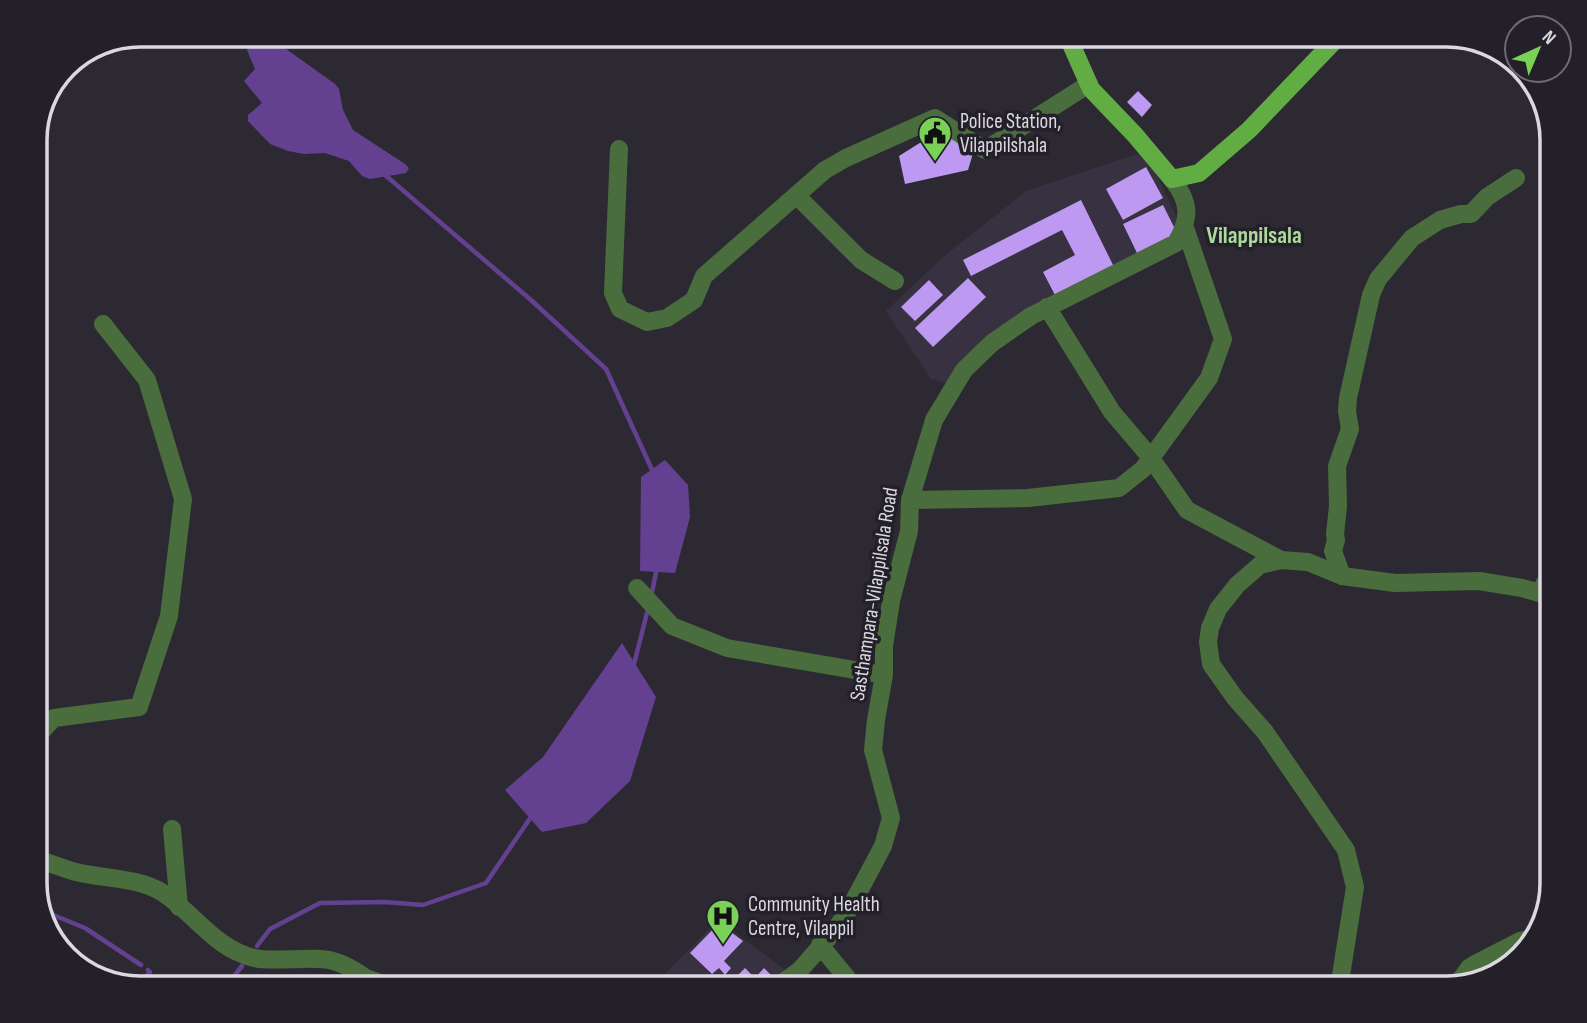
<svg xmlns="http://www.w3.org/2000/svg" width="1587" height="1023" font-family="'Sofia Sans Condensed',sans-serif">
  <rect width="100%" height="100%" fill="#2d2933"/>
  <path fill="#373141" d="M1146 151 1181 227 1174 238 1050 300 947 383 931 379 886 311 942 258 1026 191Z
    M718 920 788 972 773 988H658V981Z"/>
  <path fill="#644190" d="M268 36 335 84 339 89 343 110 353 130 405 164 409 168 406 173 370 179 362 176 349 161 325 153 304 154 288 151 270 144 248 121V115L262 103 244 81 255 69 247 50 251 44Z
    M665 460 688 485 690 517 675 573 640 571 641 477Z
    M622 643 656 697 630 781 586 823 542 832 505 790 543 757Z"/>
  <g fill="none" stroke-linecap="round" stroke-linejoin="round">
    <path stroke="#644190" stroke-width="4.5" d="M385 175 531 300 606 369 653 472
      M651 597 657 568
      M633 668 648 609
      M41 910 85 928 141 965
      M257 946 270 929 320 903 385 902 423 905 486 883 533 814
      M136 987 150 972 148 970
      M225 988 242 966"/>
  </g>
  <path fill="#bd99f1" d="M1138 91 1152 105 1142 117 1127 102Z
    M939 136H957L974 150 968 170 905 184 899 156 926 139 929 143Z
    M1146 167 1163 198 1123 220 1106 189Z
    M1081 200 1114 267 1056 297 1043 272 1075 255 1062 230 971 276 963 260Z
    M1163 205 1177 233 1137 253 1123 224Z
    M968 278 986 297 933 347 915 328Z
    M929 280 943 295 915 321 901 307Z
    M719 923 743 941 724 961 731 968 725 975 719 968 712 974 690 953Z
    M745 968 755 978 764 968 778 982 772 988H739L732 981Z"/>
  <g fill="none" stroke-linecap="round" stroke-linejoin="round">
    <path stroke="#496d3c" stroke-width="18" d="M619 149 613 293 620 309 647 322 667 318 694 300 704 276 825 170 846 158 935 118 985 150 1089 84
      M796 195 861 260 895 281
      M1047 307 1112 412 1151 458 1187 510 1281 560
      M910 500 1028 498 1119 488 1143 469 1209 378 1223 339 1185 228
      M1342 576 1333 551 1336 540 1335 534 1338 506 1337 466 1350 429 1347 411 1348 398 1371 295 1378 279 1412 238 1440 220 1461 214H1471L1487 197 1516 178
      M637 588 672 626 727 648 884 675
      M1542 588 1552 571
      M35 738 54 718 139 707 169 616 183 499 147 380 103 324
      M172 829 179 907
      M35 860C49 861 62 869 76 872 104 879 138 877 163 893 194 913 215 949 254 958 277 963 313 955 333 961 345 964 356 971 366 978
      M820 945 851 983 858 988
      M1456 986 1469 968 1477 963 1520 941 1536 937
      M361 988 366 978 394 988
      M775 988 800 970 835 930 850 908 883 846 891 818 873 750 876 720 884 675V646L891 601 909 531 910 500 934 420 964 370 992 343 1031 316 1176 243C1191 217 1190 202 1172 179
      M1339 988 1355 887 1346 850 1265 732 1235 698 1211 664 1208 642 1210 628 1218 609 1237 585 1260 565 1281 560 1308 562 1342 576 1395 583 1479 581 1522 588 1543 594 1552 599"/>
    <path stroke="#61ad44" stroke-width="18" d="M1067 35 1091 89 1135 135 1172 179 1199 173 1249 130 1340 35"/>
  </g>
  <defs>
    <symbol id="civic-pin" viewBox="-11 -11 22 30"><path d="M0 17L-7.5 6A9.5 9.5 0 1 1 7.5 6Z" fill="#79d157" stroke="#232029"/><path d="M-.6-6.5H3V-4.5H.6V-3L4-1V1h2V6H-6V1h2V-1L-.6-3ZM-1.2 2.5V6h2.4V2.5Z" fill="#111"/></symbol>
    <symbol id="hospital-pin" viewBox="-11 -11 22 30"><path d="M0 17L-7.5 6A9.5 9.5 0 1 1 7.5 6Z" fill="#79d157" stroke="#232029"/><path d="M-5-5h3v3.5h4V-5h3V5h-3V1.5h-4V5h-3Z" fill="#111"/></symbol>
  </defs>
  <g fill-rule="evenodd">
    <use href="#civic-pin" x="916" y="114" width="38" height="52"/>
    <use href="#hospital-pin" x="704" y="897" width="38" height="52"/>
  </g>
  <g text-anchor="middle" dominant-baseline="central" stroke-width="7" stroke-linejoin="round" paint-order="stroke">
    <g font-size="21" fill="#dbd9df" stroke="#232029" text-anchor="start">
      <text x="960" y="121">Police Station,<tspan x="960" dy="24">Vilappilshala</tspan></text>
      <text x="748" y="904">Community Health<tspan x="748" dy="24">Centre, Vilappil</tspan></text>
    </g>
    <g font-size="21" fill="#dbd9df" stroke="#232029">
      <text transform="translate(874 594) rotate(-81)">Sasthampara-Vilappilsala Road</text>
    </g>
    <g font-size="24" font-weight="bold" fill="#abdb9b" stroke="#232029">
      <text x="1254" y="235">Vilappilsala</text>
    </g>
  </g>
  <path d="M0 0H1587V1023H0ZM140 47H1447A93 93 0 0 1 1540 140V883A93 93 0 0 1 1447 976H140A93 93 0 0 1 47 883V140A93 93 0 0 1 140 47Z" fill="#232029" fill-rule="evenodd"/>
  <path fill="none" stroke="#dbd9df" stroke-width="3.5" d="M140 47H1447A93 93 0 0 1 1540 140V883A93 93 0 0 1 1447 976H140A93 93 0 0 1 47 883V140A93 93 0 0 1 140 47Z"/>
  <g transform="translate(1538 49) rotate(44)"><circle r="33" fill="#232029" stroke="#6d6a72" stroke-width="2"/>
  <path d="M0-5L12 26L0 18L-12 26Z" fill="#79d157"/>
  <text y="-10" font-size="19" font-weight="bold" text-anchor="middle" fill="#dbd9df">N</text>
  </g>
</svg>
